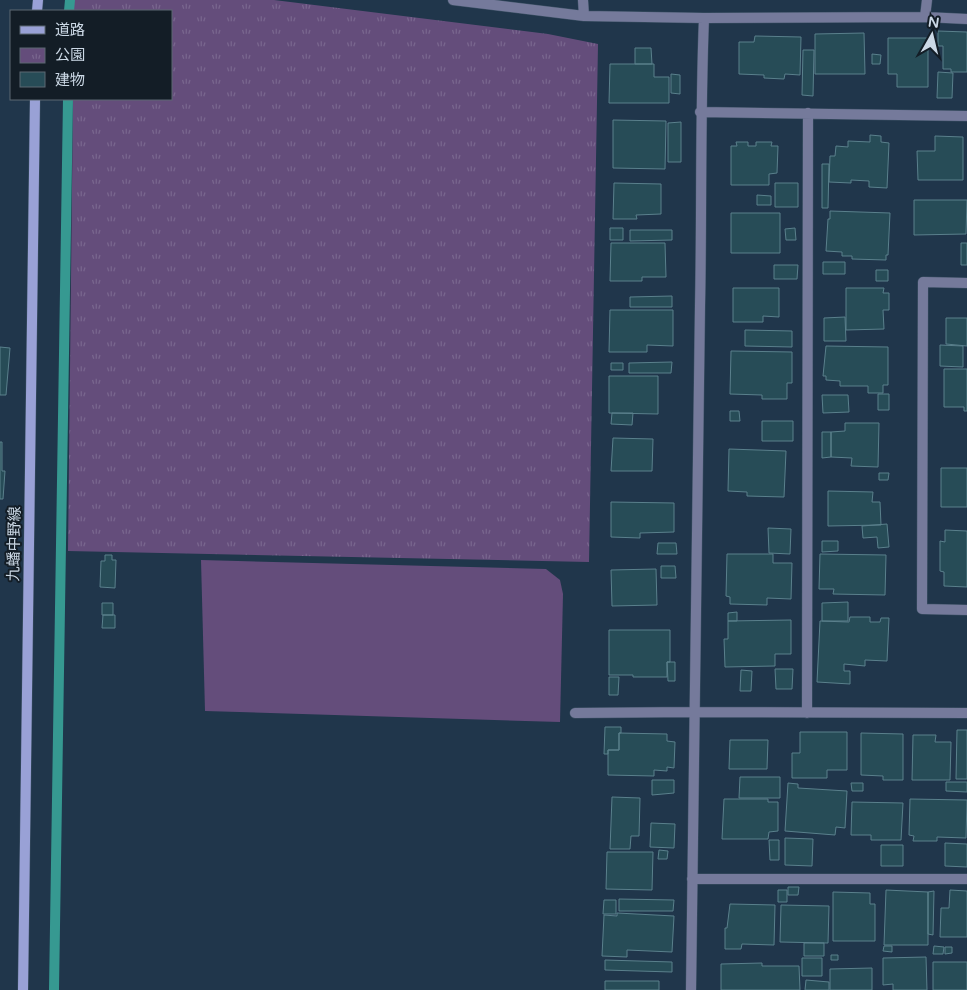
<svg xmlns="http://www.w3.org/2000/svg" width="967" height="990" font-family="'Varela Round','Noto Sans JP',sans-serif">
  <defs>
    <pattern id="park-tufts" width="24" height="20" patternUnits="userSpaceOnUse" patternTransform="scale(1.25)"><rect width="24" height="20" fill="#644d7b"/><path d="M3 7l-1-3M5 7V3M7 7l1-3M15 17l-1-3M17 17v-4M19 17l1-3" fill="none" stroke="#79668e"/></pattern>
  </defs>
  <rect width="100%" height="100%" fill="#20364b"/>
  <path fill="#644d7b" d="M201 560 546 569 560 580 563 594 560 722 205 711Z"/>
  <path fill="url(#park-tufts)" d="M74 0H274L548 34 598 44 589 562 68 551 73 99H171V11H74Z"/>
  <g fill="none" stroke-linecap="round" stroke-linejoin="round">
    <path stroke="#369991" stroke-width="10" d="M69 11 70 0
      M54 990 68 99"/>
  </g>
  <path fill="#274c57" stroke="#5a808c" d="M938 31 967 32V72H951V69H943V46H938Z
    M864 33 865 74H815V34Z
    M755 36 801 37 800 75 785 74 784 79 764 78V75L739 74V42H754Z
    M888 38H928V87H897V74H888Z
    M635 48H651L652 64H635Z
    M803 50H814L813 96 802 95Z
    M872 54 881 55 880 64H872Z
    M610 64H654V77H669V103H609Z
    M938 72 953 73 952 98H937Z
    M671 74 680 75V94L671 93Z
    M613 120 666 121 665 169 613 168Z
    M681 122V162H668V123Z
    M870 135 881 136V142L889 143 887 188 869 187V181L851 180V183L829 182 830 156H835L836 146 848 147V141L870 142Z
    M935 136 963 137V180H918L917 151H935Z
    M736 142H748V146H756V142H772L771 146H778L777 173 769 174V185H731V146H737Z
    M822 164H829L828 208H822Z
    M614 183 661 184V214L636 215 637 219H613Z
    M775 183H798V207H775Z
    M757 195 771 196V205H757Z
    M914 200H967L966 234 914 235Z
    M830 211 890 213 888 255H886V260L852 259V256H842V252L826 251 828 219H830Z
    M731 213H780V253H731Z
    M610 228H623V240H610Z
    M795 228 796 240H786L785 229Z
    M630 230H672V240L630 241Z
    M611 243H665L666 277H642V281H610Z
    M961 243H967V265H961Z
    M823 262H845V274H823Z
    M774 265H798L797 279H774Z
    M876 270H888V281H876Z
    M733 288H779V317L763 316V322H733Z
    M846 288H884L883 293H889V310H883L884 329 846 330Z
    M672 296V307H630V297Z
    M610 310H673V346L647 345V352H609Z
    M845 317 846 341H824V318Z
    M946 318H967V346L946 344Z
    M745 330 792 331V347L745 346Z
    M940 345 963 346V367L940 366Z
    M826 346 888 347V385H883V393H868V386H840V381L826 380V376H823Z
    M0 347 10 348 6 395H0Z
    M731 351 792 352V383H787V399H762V395L730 394Z
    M672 362 671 373H629V363Z
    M611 363H623V370H611Z
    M944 369H967V411H964V407H944Z
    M609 376H658V414L609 413Z
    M878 394H889V410H878Z
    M822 395H848L849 412 823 413Z
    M730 411H739L740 421H730Z
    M612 413H633L632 425 611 424Z
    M762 421H793V441H762Z
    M845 423H879L878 467 851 466 852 458 831 457V432L845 431Z
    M822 432H831V457L822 458Z
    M613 438 653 439 652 471H611Z
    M0 442H2V471H5L3 499H0Z
    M729 449 786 451 784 497 747 496V492L728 491Z
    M941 468H967V507H941Z
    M879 473H889L888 480H879Z
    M828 491 873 492 872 502H880L881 525 828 526Z
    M611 502 674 503V532L640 533V538L611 537Z
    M887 524 889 547 878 548 877 537 863 538 862 526Z
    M768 528 791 529 790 554 769 553Z
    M945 530 967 531V587L944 586V572L940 571V541L945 542Z
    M822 541H838V551L822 552Z
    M658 543H676L677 554H657Z
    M727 554H773V563H792L791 599 767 598V605L730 604V597L726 596Z
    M820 554 886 555 885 595 833 594 834 589H819Z
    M105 555H112V560H116L115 588 100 587 101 561H105Z
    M661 566H675L676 578H661Z
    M656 569 657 605 612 606 611 570Z
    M848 602V621H822V603Z
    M102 603H113V615H102Z
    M737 612V621H728V613Z
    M103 615H115V628H102Z
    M850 617H870V622H880L881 618H889L887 661 865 660V666L844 664V671H850V684L817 682 820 621 849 622Z
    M791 620V654H775V666L725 667 724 639H728V621Z
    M609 630H670V662H667V677H633V675H609Z
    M667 662H675V681H668Z
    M775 669H793L792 689H776Z
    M741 670 752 671 751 691H740Z
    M609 677H619L618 695H609Z
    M605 727H621V733H619V750H608V754H604Z
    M957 730H967V779H956Z
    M800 732H847V770H827V778H792V753H800Z
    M619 733 667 734V741L675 742 674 768 667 767V771L654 770V776L608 775V750H619Z
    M861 733 903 734V780H883V776L861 775Z
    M913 735H936L935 742H951L950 780H912Z
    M730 740H768L767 769H729Z
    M740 777H780V798H739Z
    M652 780H674V793L652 795Z
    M946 782H967V792L946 791Z
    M788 783 798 784V788L847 791 845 828 836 827 835 835 785 831Z
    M851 783H863V791H852Z
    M612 797 640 798 639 836H631L630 849H610Z
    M724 799H768V802H778V831L769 832 768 839H722Z
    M910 799 967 800 966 838 937 837V841H913L914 836 909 835Z
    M852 802 903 803 901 840H871V835H851Z
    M651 823 675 824 674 848 650 847Z
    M785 838 813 839 812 866 785 865Z
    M769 840H779V860H770Z
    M945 843 967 844V867L945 866Z
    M881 845H903V866H881Z
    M659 850 668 851 667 859H658Z
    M607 852H653L652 890 606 889Z
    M788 887H799L798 895H788Z
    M778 890H787V902H778Z
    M886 890 928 892V945H884Z
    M950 890 967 891V937H940L941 908H949Z
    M934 891 933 935 928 934V892Z
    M833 892 870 893V904H875V941H833Z
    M619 899 674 900 673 911H619Z
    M604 900H616V914H603Z
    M730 904 775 905 774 945 742 944 741 949H725V928H727Z
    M781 905 829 906 828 943 780 942Z
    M617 913 674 916 672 952 627 950V957L602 956 604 915 617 916Z
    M804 943H824V956H804Z
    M884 946H892V952L883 951Z
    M934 946 944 947 943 954H933Z
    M945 947H952V953L945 954Z
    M831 955H838V960H831Z
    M926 957 927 990H893V984L883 985V958Z
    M802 958H822V976H802Z
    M605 960 672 962V972L605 970Z
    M933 962H967V990H933Z
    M762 963V966H799L800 990H721V964Z
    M872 968V990H830V969Z
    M806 980 829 982V990H805Z
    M605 981H659V990H605Z"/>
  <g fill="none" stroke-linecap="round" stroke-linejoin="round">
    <defs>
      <path id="minor" d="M453 0 584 16 704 18 925 17 967 19
        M583 0 584 16
        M925 17 927 0
        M700 112 967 116
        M967 283 923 282 922 609 967 610
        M575 713 693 712 967 713
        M807 713 808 113
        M692 879H967
        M691 990C693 762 696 534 700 306 702 210 700 114 704 18"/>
      <path id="secondary" d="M37 11 38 0
        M23 990 35 99"/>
    </defs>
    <use href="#minor" stroke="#3f5367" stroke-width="11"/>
    <use href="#secondary" stroke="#3f5367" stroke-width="11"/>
    <use href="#minor" stroke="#757a9b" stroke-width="10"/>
    <use href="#secondary" stroke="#99a1d6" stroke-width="10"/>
  </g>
  <g text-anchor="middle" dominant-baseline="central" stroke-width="4" stroke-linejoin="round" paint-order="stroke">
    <g font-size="15" fill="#ccd9e6" stroke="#131d26">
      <text transform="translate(14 544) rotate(-89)">九蟠中野線</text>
    </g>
  </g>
  <rect x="10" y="10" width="162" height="90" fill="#131d26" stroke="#5d6873"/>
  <rect x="20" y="26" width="25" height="8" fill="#99a1d6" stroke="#5d6873"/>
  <text x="55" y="35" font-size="15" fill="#ccd9e6">道路</text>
  <rect x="20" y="48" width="25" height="15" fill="url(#park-tufts)" stroke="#5d6873"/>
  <text x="55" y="60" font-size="15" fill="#ccd9e6">公園</text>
  <rect x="20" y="72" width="25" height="15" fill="#274c57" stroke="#5d6873"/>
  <text x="55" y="85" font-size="15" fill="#ccd9e6">建物</text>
  <g transform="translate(932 35) rotate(8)" stroke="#131d26" stroke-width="4" paint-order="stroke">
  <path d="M0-4L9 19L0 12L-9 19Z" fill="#ccd9e6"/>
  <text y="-8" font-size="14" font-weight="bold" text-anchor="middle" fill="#ccd9e6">N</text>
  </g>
</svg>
